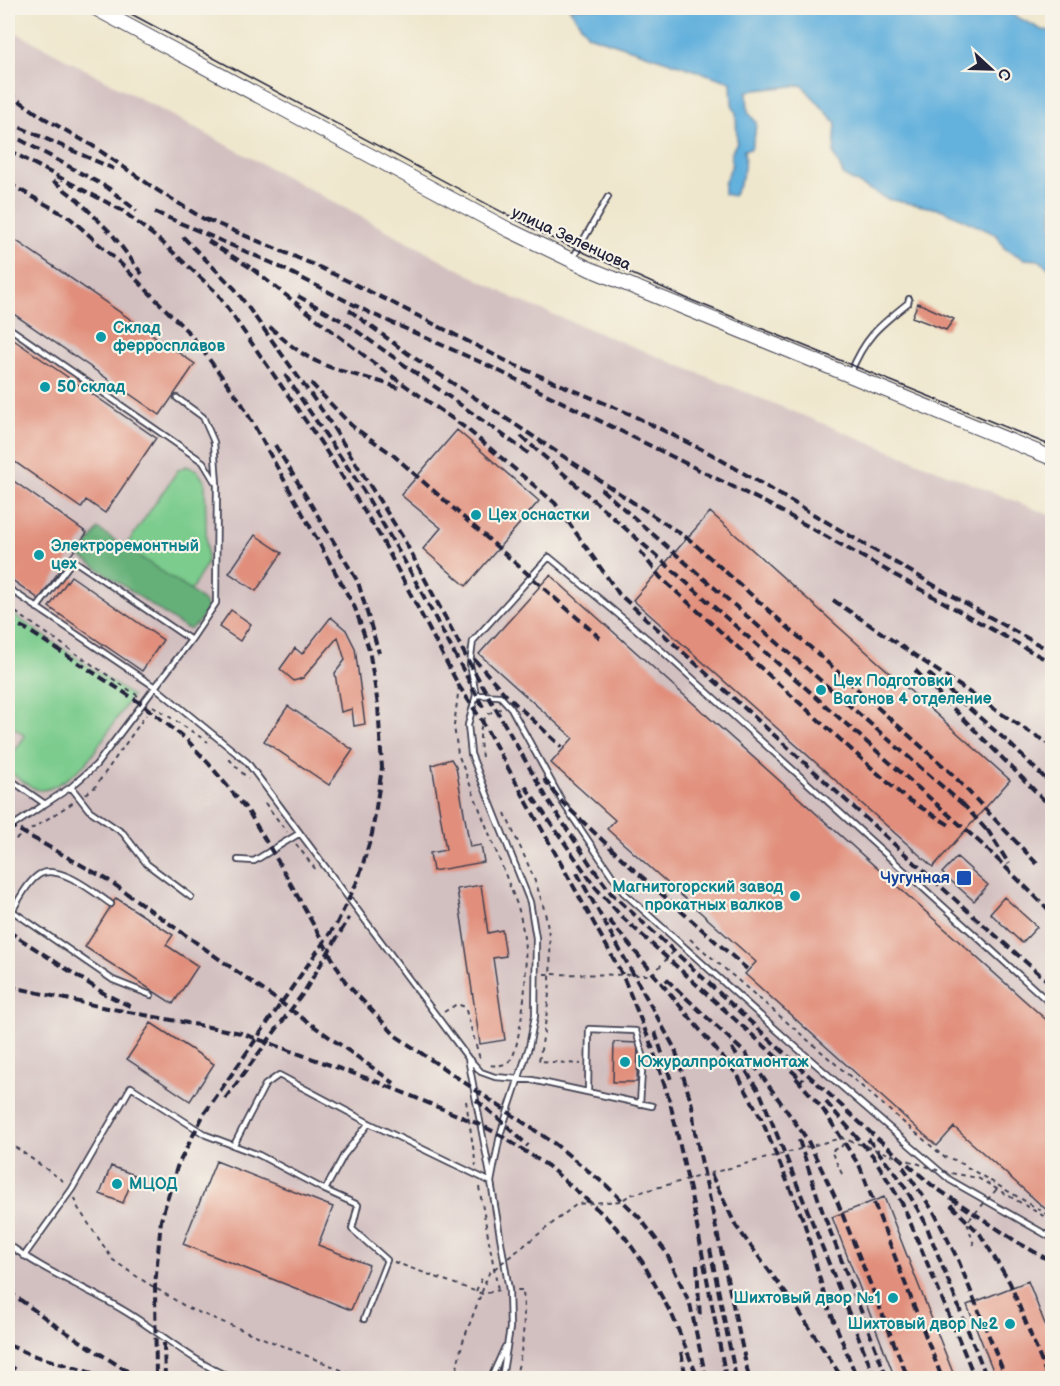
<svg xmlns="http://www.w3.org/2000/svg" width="1060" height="1386" font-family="'Balsamiq Sans',sans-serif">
  <rect width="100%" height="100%" fill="#f7f3e8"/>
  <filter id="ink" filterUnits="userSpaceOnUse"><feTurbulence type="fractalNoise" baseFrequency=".0167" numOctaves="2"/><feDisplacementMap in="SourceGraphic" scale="12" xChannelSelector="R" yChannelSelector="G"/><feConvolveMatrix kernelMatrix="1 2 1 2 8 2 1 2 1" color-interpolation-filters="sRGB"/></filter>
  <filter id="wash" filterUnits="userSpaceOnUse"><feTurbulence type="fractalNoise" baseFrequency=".008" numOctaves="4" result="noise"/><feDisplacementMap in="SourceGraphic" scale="24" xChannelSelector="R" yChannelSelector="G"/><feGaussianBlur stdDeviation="1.35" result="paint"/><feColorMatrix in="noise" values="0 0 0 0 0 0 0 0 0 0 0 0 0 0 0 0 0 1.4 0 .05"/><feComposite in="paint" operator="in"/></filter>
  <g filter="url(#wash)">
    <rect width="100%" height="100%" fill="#efe7cd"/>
    <path fill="#d2bfc0" d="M8 28 515 299 1052 516V1378H8Z"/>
    <path fill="#7ccc8d" stroke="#4f7764" stroke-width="1.5" d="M186 466 197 470 205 482 207 563 191 591 125 547 178 470Z
      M8 611 132 696 88 761C78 771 50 795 36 789 26 785 17 777 8 771V750L13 754 25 736 8 723Z"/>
    <path fill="#65b078" stroke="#44695a" stroke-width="1.5" d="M98 529 191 591 204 602 207 607C204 617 198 624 190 629L185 628 80 556Z"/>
    <path fill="#64b1dd" stroke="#436a8c" stroke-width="1.5" d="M569 8H1000L1042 30 1052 31V271L1039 260 1024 259 1004 248 997 235 943 210 887 199 844 176 834 154 836 123 802 85 747 91 748 112 756 122 755 134 751 149 744 150C746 166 742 183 733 196L724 194V184L732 165 731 153 737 142 736 113 732 104 731 82 588 35Z"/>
    <g id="blocks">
      <path fill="#e18f7c" d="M8 235 195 364 160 415 8 310Z
        M918 303 954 319 946 330 912 317Z
        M8 336 156 438 105 513 86 500 81 508 8 457Z
        M457 430 539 501 466 586 423 549 441 528 401 495Z
        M8 477 87 533 39 599 8 577Z
        M710 512 1010 780 933 867 633 600Z
        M255 535 282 553 256 591 229 573Z
        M550 575 1052 1025V1211L1050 1213 954 1127 937 1146 745 974 756 962 607 829 615 820 551 763 573 738 479 654Z
        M71 576 163 640 142 671 49 607Z
        M231 610 251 624 240 641 219 627Z
        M331 617 346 630 355 648 365 724 354 726 352 709 341 712 335 673 345 660 338 637 303 678 294 681 280 669 295 648 302 654Z
        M288 706 353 750 329 785 264 741Z
        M451 759 456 767 470 847 481 845 484 862 433 871 430 853 446 850 432 765Z
        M957 857 988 885 974 901 942 873Z
        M481 885 488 933 502 930 506 956 493 958 505 1040 480 1044 457 889Z
        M1004 897 1037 927 1022 943 990 913Z
        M116 898 173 935 166 945 198 966 173 1004 85 947Z
        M151 1023 214 1064 190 1101 127 1059Z
        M614 1042 638 1043 637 1082H613Z
        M216 1161 333 1207 318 1245 369 1265 351 1310 183 1244Z
        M111 1166 134 1175 123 1203 100 1194Z
        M884 1197 955 1378H895L832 1217Z
        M1028 1281 1052 1342V1378H996L967 1305Z"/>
    </g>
  </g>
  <g filter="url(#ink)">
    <use href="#blocks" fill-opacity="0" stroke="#414051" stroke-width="1.5"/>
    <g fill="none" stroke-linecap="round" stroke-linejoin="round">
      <defs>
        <path id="service" d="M573 258 608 197
          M8 327 203 462 215 482
          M850 374C865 337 878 327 908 303L909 299
          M8 588 155 687 247 762 468 1058 491 1180
          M37 608 73 560 191 640
          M476 695 470 664 473 641 549 557 661 650 1052 1005
          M8 778 45 804 8 829
          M71 787 89 810 123 833 147 864 191 897
          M45 804 71 787 96 765 191 640 216 603 217 484 214 442 203 417 177 398
          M238 860 254 861 300 833
          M8 908 113 980 151 995
          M12 911C19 900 28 881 40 874 60 864 95 893 111 904
          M470 1060 481 1072 495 1077 532 1080 652 1106
          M588 1092 589 1029 636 1031 643 1055 640 1104
          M234 1145 265 1085 279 1075 369 1123 491 1182
          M8 1244C43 1271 85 1287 123 1310 160 1332 192 1362 232 1378
          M24 1256 72 1189 131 1087 206 1135 259 1155 325 1190
          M364 1319 387 1260 352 1229 358 1205 325 1190 344 1155 369 1123
          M8 1374 14 1378
          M491 1378 505 1347
          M502 1378 510 1328 509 1290 491 1182 500 1135 529 1047 535 1016 536 938 530 902 471 754 468 725 476 695 500 696 511 708 563 803 623 892 790 1042 950 1180 1052 1238"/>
        <path id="secondary" d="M95 8 509 230 590 269 1052 458"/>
      </defs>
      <use href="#service" stroke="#414051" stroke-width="8"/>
      <use href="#secondary" stroke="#414051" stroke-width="16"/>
      <path stroke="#414051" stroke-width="2" stroke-dasharray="4.5 4.5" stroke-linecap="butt" d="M8 607 138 696
        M459 686 454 726 458 754 518 907C529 947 527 991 519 1032 517 1041 516 1052 511 1059 506 1066 497 1066 489 1065
        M153 706 208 742
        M482 757C479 738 476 713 501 709
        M229 759 248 779
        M86 794 95 787 146 715
        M265 803 287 832
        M505 813C517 842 533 871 542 902 558 953 548 1010 539 1061L581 1064
        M8 844 74 802
        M296 844 316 870
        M690 939 944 1157 955 1160 1052 1217
        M544 974 648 975 653 974 675 950
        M444 1012 457 1004 465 1007 480 1059
        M466 1101 476 1166
        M8 1142 66 1183
        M479 1187 498 1290
        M75 1198 78 1208 113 1260 139 1278 188 1308 332 1366 360 1378
        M394 1262 483 1294 499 1290
        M476 1291 482 1278 485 1281
        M515 1378C524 1349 525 1320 523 1290H517"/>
      <use href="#service" stroke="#fff" stroke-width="4.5"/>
      <use href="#secondary" stroke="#fff" stroke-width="14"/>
      <path stroke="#22223b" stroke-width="1.5" d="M120 8 547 236 686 298 1052 446"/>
      <path stroke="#22223b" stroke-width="4" stroke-dasharray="9 4.5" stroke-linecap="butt" d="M8 93 44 118 93 146 157 190 212 224
        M8 122 114 169
        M8 133 110 189
        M8 150 123 211 163 243 217 293 321 443 380 536 459 686 482 721 622 974 652 1047 670 1102 690 1190 726 1378
        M53 181 78 200 112 234 142 274
        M8 183 70 218 121 264 191 335 241 402 355 608 369 649 378 705 382 768 372 834 358 880 337 923 204 1114 177 1167 161 1220 155 1286 156 1378
        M104 185 137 211
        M155 212 272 263 370 313 487 365 770 505 1052 663
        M206 219 319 267 391 302 514 365 630 414 711 454 954 597 1052 652
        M183 237 235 289 324 413 402 536 470 664 548 800 590 864 611 893 870 1132 933 1186 1017 1242 1052 1262
        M208 241 259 273
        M252 269 375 364 467 429 555 503 619 594 970 913 1052 985
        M298 296 344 322 531 455
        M349 310 407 353 690 540 951 773 1039 866
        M270 327C285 341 301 355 320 363 346 375 375 378 401 389
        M285 375 363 490 409 569 483 707
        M311 383 352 426 392 454 600 638
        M521 436 984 846 1052 913
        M275 445 358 582 379 653
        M601 489 967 808
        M640 551 660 577 904 797 951 826
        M833 600 997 711 1052 746
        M8 620 26 629 142 704 187 740 209 764 248 811 279 863 346 983 396 1036 555 1144 607 1186 639 1217 666 1252 690 1304 706 1378
        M474 659 506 695 562 747
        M915 670 1052 808
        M928 673 1008 742 1052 785
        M544 779 563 803 632 868 747 969
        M525 786 596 888 622 917 803 1081
        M962 803 991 835
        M8 824 108 880 394 1083
        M987 829 1009 864
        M577 873 675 1049 692 1105 695 1132 749 1378
        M609 920 738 1076 761 1118 804 1222 826 1301 857 1378
        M8 931 105 994 134 1008
        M666 979 746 1054 807 1139 837 1201 908 1378
        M8 986 102 1007 241 1033 380 1083 481 1125 500 1135 548 1166 604 1215 625 1237 643 1263 673 1317 698 1378
        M655 1032 671 1080
        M732 1048 761 1095 875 1378
        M796 1078 822 1108 860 1167 942 1378
        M225 1099 304 992 349 918
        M476 1100 504 1123 528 1146
        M826 1102 873 1156 903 1205 975 1378
        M868 1139 900 1179 924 1220 987 1378
        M799 1140 822 1210 887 1378
        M903 1167 934 1212 959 1262 1006 1378
        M711 1174 736 1226 798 1310 842 1378
        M951 1205 980 1234 1010 1283 1048 1378
        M710 1249 736 1378
        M697 1265 700 1319
        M8 1291 55 1325 138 1378
        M164 1343 165 1378
        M8 1345 32 1355 109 1378
        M681 1352 686 1378
        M8 1364 16 1370"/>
      <path stroke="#414051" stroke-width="2" stroke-dasharray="4.5 4.5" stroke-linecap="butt" d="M842 1174 831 1151 842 1146 845 1139
        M974 1245 967 1222 997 1189
        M455 1378 462 1344 489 1273 577 1204 621 1201 630 1195 841 1138 940 1171 978 1178 1052 1221"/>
    </g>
  </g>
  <g fill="#0f9aa8" stroke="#f7f3e8" stroke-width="2">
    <circle cx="101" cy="337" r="6"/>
    <circle cx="45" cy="387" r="6"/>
    <circle cx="476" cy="515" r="6"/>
    <circle cx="39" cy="555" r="6"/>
    <circle cx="821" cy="690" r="6"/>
    <circle cx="795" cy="896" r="6"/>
    <circle cx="625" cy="1062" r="6"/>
    <circle cx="117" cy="1184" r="6"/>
    <circle cx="893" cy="1298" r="6"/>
    <circle cx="1010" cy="1324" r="6"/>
  </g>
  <rect fill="#1a4fb4" stroke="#f7f3e8" stroke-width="2" x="956" y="870" width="16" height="16" rx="3"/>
  <g text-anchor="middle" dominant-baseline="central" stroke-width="4.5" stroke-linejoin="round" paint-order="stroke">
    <g font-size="16" fill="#22223b" stroke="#f7f3e8">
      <text transform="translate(571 239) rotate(25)">улица Зеленцова</text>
    </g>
    <g font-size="16" font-weight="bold" fill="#0d838f" stroke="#f7f3e8" text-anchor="start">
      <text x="113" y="328">Склад<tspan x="113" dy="18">ферросплавов</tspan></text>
      <text x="57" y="387">50 склад</text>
      <text x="488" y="515">Цех оснастки</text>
      <text x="51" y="546">Электроремонтный<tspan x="51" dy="18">цех</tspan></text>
      <text x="833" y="681">Цех Подготовки<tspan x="833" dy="18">Вагонов 4 отделение</tspan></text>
      <text x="783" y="887" text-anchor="end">Магнитогорский завод<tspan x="783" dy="18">прокатных валков</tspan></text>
      <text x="637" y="1062">Южуралпрокатмонтаж</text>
      <text x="129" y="1184">МЦОД</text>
      <text x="881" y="1298" text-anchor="end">Шихтовый двор №1</text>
      <text x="998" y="1324" text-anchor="end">Шихтовый двор №2</text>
    </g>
    <g font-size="16" font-weight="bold" fill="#164399" stroke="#f7f3e8" text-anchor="end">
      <text x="950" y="878">Чугунная</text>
    </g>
  </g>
  <rect width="1060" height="1386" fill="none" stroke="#f7f3e8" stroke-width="30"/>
  <g transform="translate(991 69) rotate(112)" stroke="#f7f3e8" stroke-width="4.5" paint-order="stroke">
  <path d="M0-4.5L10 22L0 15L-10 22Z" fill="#22223b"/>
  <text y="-9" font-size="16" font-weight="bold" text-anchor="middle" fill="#22223b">С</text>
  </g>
</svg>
